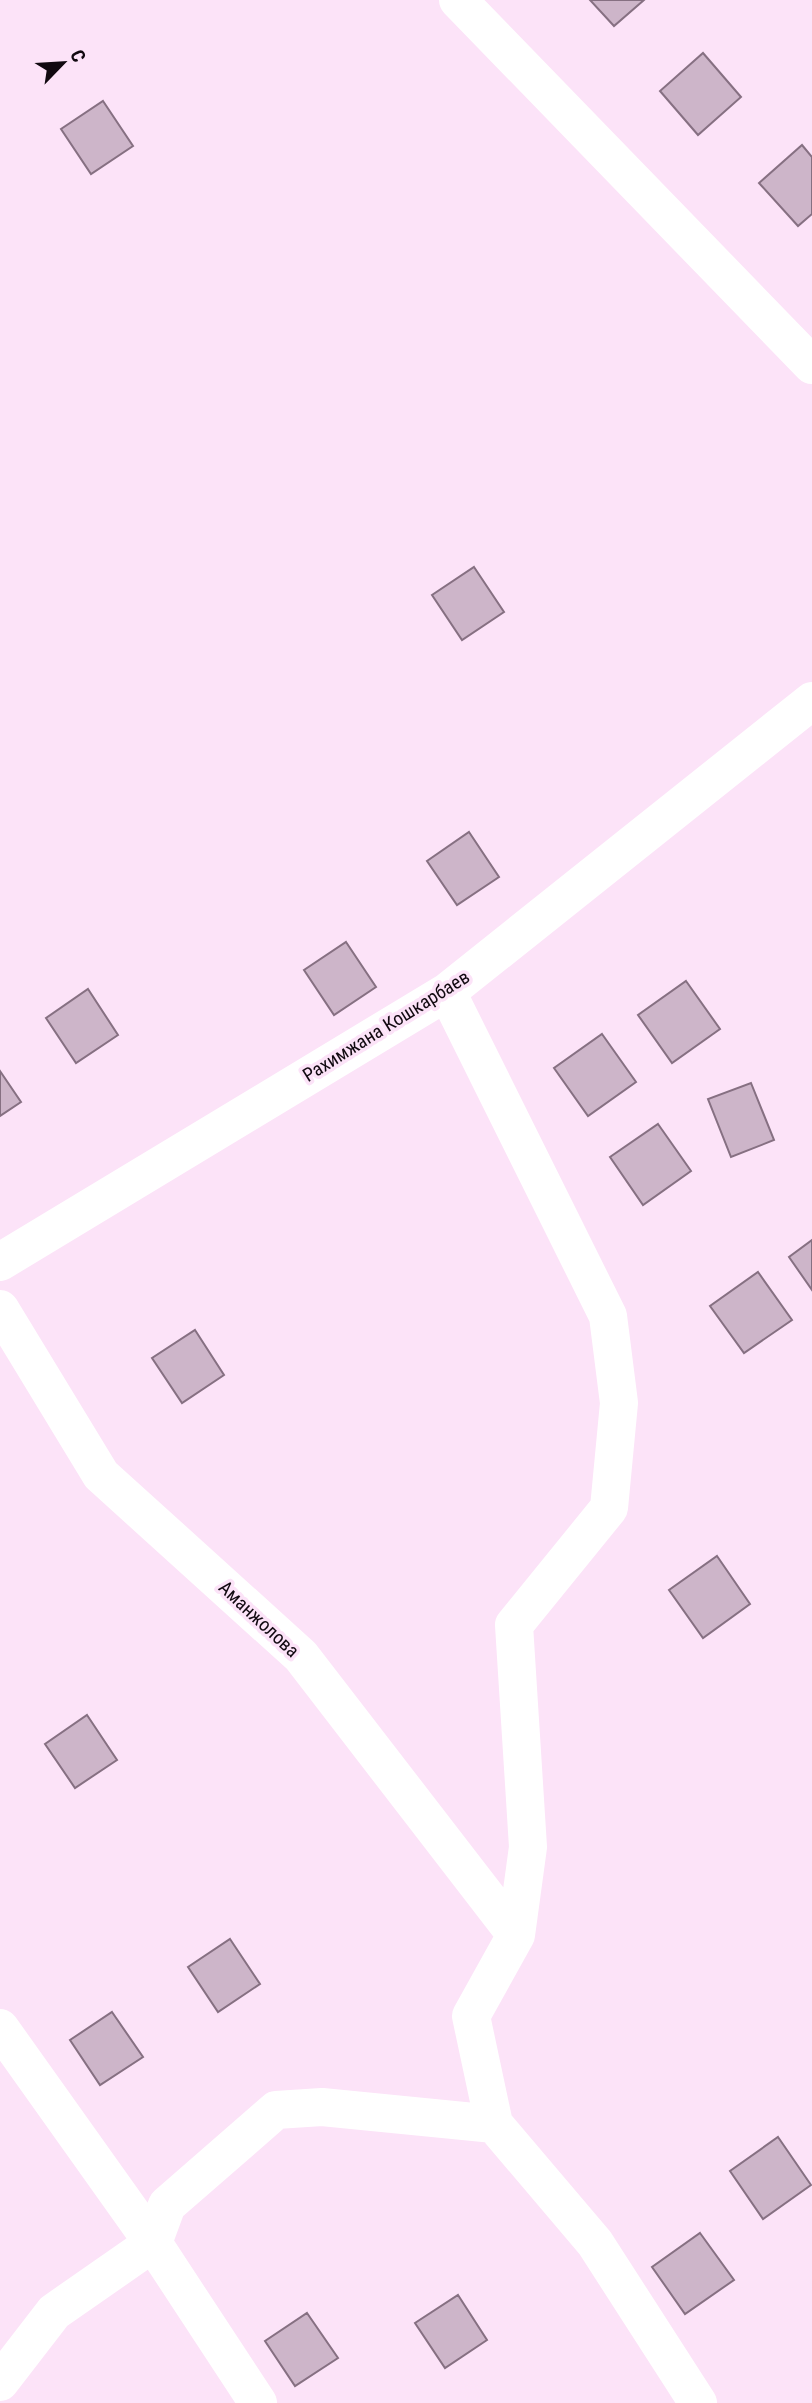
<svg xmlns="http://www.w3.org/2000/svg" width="812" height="2403" font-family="'Roboto Condensed',sans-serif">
  <rect width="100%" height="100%" fill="#fce3f8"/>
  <path fill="#cdb5c9" stroke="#867082" stroke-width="2" d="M590 0H644L614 26Z
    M703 53 741 97 698 135 660 91Z
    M103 101 133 146 91 174 61 129Z
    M802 145 812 157V214L798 226 759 183Z
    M474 567 504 612 462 640 432 595Z
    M469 832 499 877 457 905 427 861Z
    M346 942 376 987 334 1015 304 970Z
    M686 981 720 1029 672 1063 638 1015Z
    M88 989 118 1035 76 1063 46 1018Z
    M602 1034 636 1082 588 1116 554 1068Z
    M0 1071 21 1102 0 1116Z
    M751 1083 774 1140 731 1157 708 1099Z
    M658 1124 691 1171 643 1205 610 1157Z
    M812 1240V1290L789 1257Z
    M758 1272 792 1320 744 1353 710 1306Z
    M195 1330 224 1375 182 1403 152 1358Z
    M717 1556 750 1604 703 1638 669 1590Z
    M87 1715 117 1760 75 1788 45 1744Z
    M230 1939 260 1984 218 2012 188 1967Z
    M112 2012 143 2057 100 2085 70 2040Z
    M778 2137 811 2185 763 2219 730 2171Z
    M700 2233 734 2280 685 2314 652 2267Z
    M458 2295 487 2340 445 2368 415 2323Z
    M307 2313 338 2358 295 2386 265 2341Z"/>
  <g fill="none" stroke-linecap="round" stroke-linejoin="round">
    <path stroke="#fff" stroke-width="38" d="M458 0 812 365
      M447 992 608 1316 619 1403 609 1508 514 1625 528 1847 516 1935 471 2016 494 2124
      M0 1262 447 992 812 701
      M0 1309 101 1475 301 1656 516 1935
      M0 2028 153 2243 258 2403
      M0 2382 54 2312 153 2243 167 2205 276 2110 322 2107 494 2124 595 2243 698 2403"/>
  </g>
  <g text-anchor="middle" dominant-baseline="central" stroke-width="7" stroke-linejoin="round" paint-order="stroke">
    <g font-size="19" fill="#110910" stroke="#fce3f8">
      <text transform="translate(386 1026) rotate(-32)">Рахимжана Кошкарбаев</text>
      <text transform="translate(259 1619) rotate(43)">Аманжолова</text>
    </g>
  </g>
  <g transform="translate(63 63) rotate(65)" stroke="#fce3f8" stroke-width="5" paint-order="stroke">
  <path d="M0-5L12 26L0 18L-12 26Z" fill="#110910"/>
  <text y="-10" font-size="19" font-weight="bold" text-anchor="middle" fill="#110910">С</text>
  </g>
</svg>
